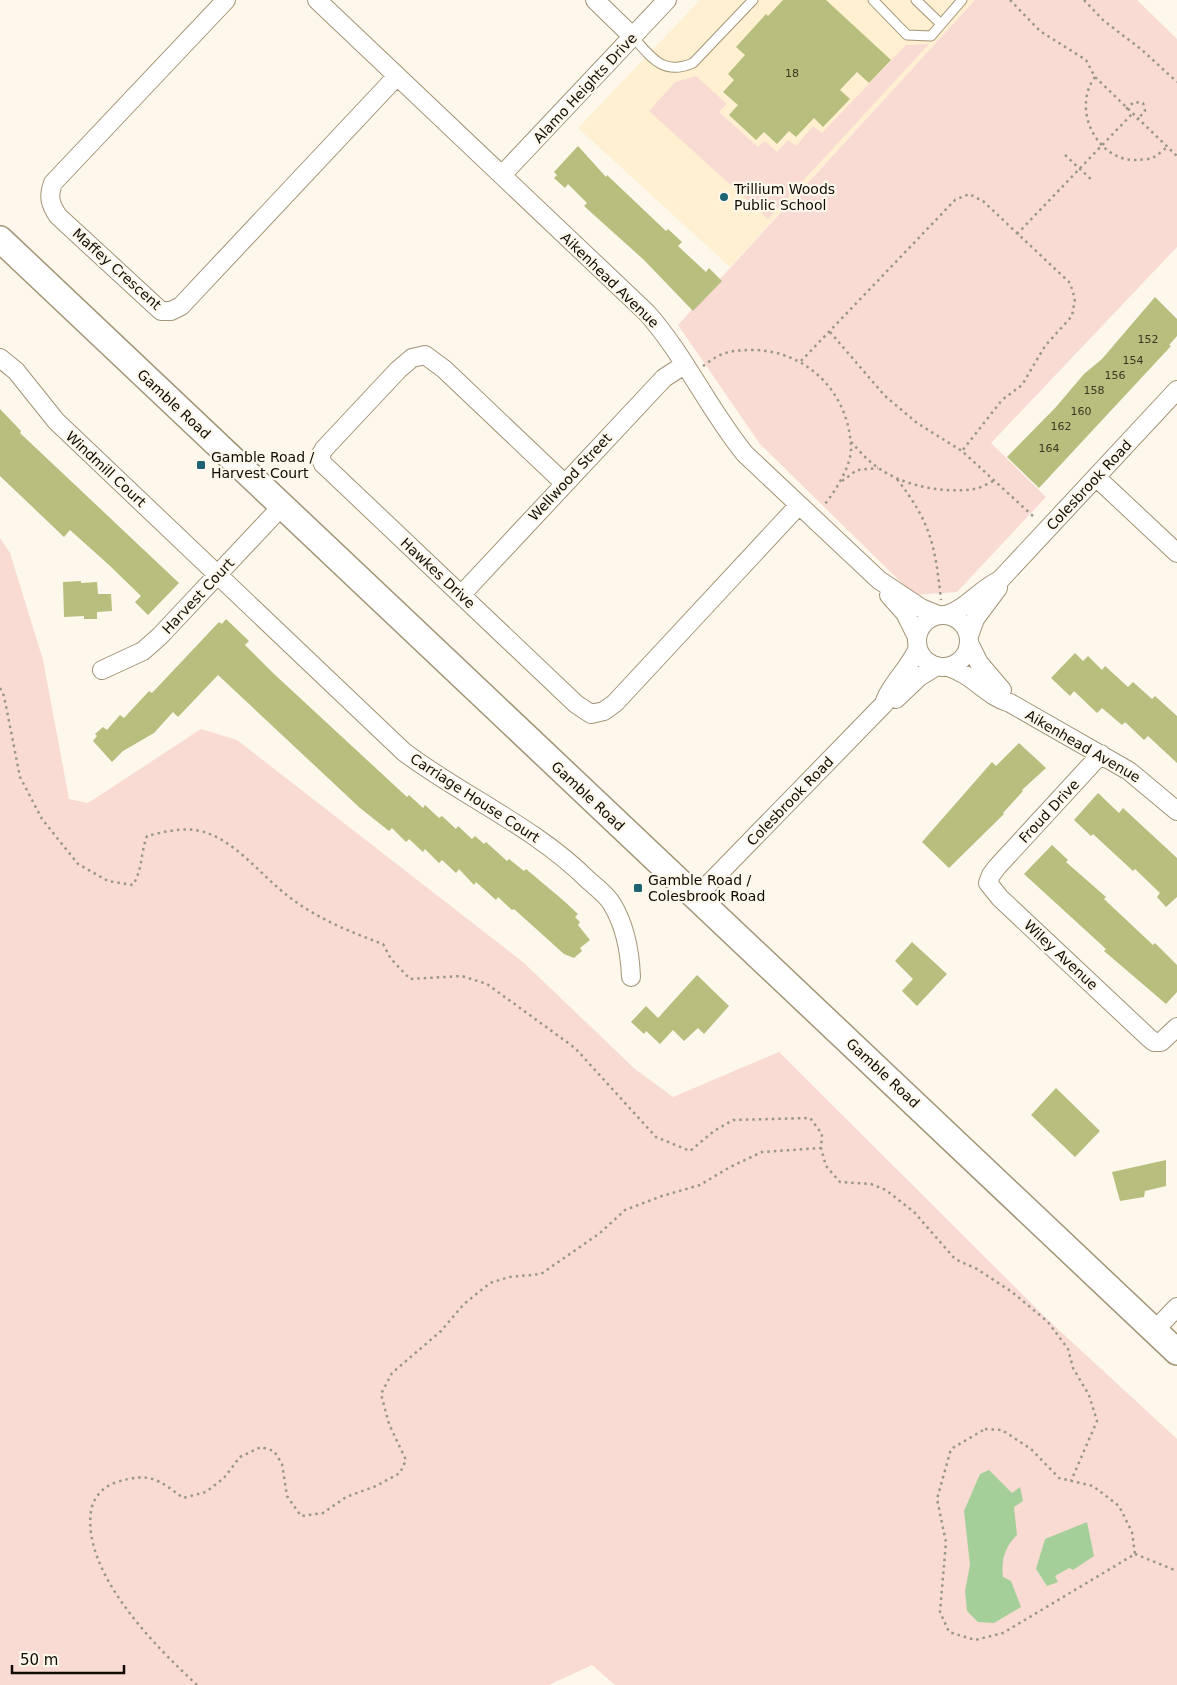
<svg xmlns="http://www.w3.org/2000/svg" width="1177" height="1685" font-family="'DejaVu Sans',sans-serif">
  <rect width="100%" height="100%" fill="#fdf8eb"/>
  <path fill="#fef0d0" d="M700 0H975L730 267 578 128Z"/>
  <path fill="#f9dbd3" d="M975 0H1137L1177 39V247L991 443 1046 497 957 592 914 595 760 444 678 325Z
    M929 44 768 219 649 111 675 82 696 76 727 104 719 112 758 147 765 141 777 152 788 140 796 146 813 126 822 133 906 45Z
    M0 538 10 553 43 660 69 799 88 803 201 729 237 740 524 963 635 1069 673 1097 779 1052 1046 1318 1177 1439V1685H615L592 1665 549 1685H0Z"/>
  <path fill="#a5cf99" d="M989 1470 1012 1493 1020 1487 1023 1501 1014 1507 1017 1535C1005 1547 1001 1559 1003 1577L1011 1581 1021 1607 994 1623 978 1622 967 1611 965 1591 970 1565 964 1511 980 1474Z
    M1087 1522 1094 1556 1073 1570 1069 1568 1055 1576 1058 1582 1047 1586 1036 1569 1045 1539Z"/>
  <path fill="#b8be7d" d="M783 0H826L891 60 869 83 857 72 840 90 850 99 823 127 814 118 796 137 789 131 777 144 764 132 756 140 729 115 738 105 723 92 734 80 728 74 745 55 736 47 766 14 768 16Z
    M578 146 606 177 607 175 666 231 668 229 682 242 678 246 706 272 709 268 722 281 693 311 644 260 584 206 587 203 568 184 565 188 554 178 557 175 554 172Z
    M1155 297 1177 319V336L1169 345 1171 346 1039 488 1007 457 1056 407 1084 374 1102 359Z
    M0 409 21 431 20 433 179 583 148 615 135 602 141 596 109 565 70 530 64 537 0 476Z
    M81 581V583L97 582 98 594H111L112 611 97 612V619H84V616L64 617 63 582Z
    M226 619 249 641 245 645 273 673 407 797 409 795 423 808 425 805 439 818 442 816 456 829 458 826 472 839 475 836 484 844 486 842 507 861 509 859 524 871 526 869 564 901 578 914 575 917 580 922 578 925 590 940 580 948 582 951 574 958 564 954 514 909 512 910 498 897 496 900 476 882 474 885 459 869 456 873 442 860 439 863 425 849 423 852 409 839 406 842 392 828 389 831 360 808 218 675 178 717 173 712 154 733 123 751 112 762 93 741 97 736 95 734 103 727 107 730 120 715 124 718 149 691 152 693 219 622 222 624Z
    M1075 653 1083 661 1088 656 1102 670 1105 666 1128 687 1133 682 1152 699 1155 696 1177 716V763L1148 736 1144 740 1125 722 1122 725 1102 708 1097 713 1074 691 1070 696 1051 678Z
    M1019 743 1046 768 1022 790 1023 791 1003 813 1004 814 949 868 922 842 992 762 996 766Z
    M1098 793 1119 813 1123 808 1177 858V897L1166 907 1157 897 1160 893 1135 869 1133 871 1093 834 1091 836 1074 820Z
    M1052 845 1068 860 1066 862 1106 897 1104 899 1153 945 1155 943 1177 965V992L1166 1004 1104 951 1106 949 1024 874Z
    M912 942 947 974 917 1006 902 991 913 979 895 961Z
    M697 975 729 1006 704 1034 698 1028 684 1041 673 1030 660 1044 646 1031 644 1034 631 1022 646 1006 658 1018Z
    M1056 1088 1100 1131 1075 1157 1031 1115Z
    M1166 1160V1186L1145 1191 1144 1197 1120 1201 1112 1172Z"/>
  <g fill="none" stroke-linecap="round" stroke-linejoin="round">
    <defs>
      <path id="lane" d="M873 0 907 35 931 36 962 0
        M916 0 941 24
        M633 37C652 58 663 76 693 63L753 0"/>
      <path id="street" d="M226 0 53 183C48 197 50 204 58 216L161 311H171L181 306 397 76
        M317 0 647 313C685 356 709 410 745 454L879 580 921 608 938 615
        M595 0 633 37
        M502 175 667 0
        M0 358 16 371 56 421 404 752C464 797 535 827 588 880 596 887 607 895 612 904 626 927 630 952 631 977
        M1096 477 1177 553
        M564 483 444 369 425 355 412 358 398 370 324 449 320 456 323 464 340 480 576 704 591 714 604 711 615 703 799 505
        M461 595 664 378 684 365
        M889 595 905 613 917 637
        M917 641a26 26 0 1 1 52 0a26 26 0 1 1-52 0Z
        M946 615C968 608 980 589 1000 580L1177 390
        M969 636 975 619 998 588
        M969 643 979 663 1002 690
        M948 667C974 675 986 696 1010 703L1129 771 1177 811
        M102 670 143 651 160 636 282 506
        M896 699 919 677 937 666
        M1101 754 997 867 991 875 988 883 1000 898 1149 1038 1154 1042H1161L1177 1027
        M696 897 884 704C889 686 909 669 918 648
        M1155 1330 1177 1307"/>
      <path id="secondary" d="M0 239 1177 1352"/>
    </defs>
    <use href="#lane" stroke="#a29476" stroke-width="11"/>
    <use href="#street" stroke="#a29476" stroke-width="20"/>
    <use href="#secondary" stroke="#a29476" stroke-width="28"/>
    <path stroke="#9b968b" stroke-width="2.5" stroke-dasharray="2.5 4" stroke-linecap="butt" d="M1010 0 1040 31 1086 60 1095 77 1177 156
      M1084 0 1103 20 1142 50 1177 82
      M1095 77C1071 109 1097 163 1139 160 1143 159 1150 160 1154 157 1158 155 1162 151 1166 148
      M1126 109 1134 102 1143 103 1145 111 1137 120
      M1065 155 1093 181
      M1017 234 1132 114
      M830 332 885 396 917 423 962 451 1034 517
      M801 361 955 200 969 194 983 201 1070 283 1075 299 1072 316 1045 346 1022 385 1002 400 962 451
      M703 366C709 362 716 356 723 354 733 350 745 350 757 350 809 353 848 393 851 446 852 465 836 490 825 504
      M851 442C858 449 865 458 873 464 899 485 941 494 974 489 981 488 989 483 995 480
      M897 479C931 523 935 545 941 600
      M842 481 857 470 878 468
      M0 688 4 696 20 777 42 819 78 864 108 881 133 885C143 868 140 855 147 836 163 832 183 827 200 831 235 839 260 875 288 896 316 918 350 932 383 944L391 959 410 979 462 976 487 984 575 1048 656 1137 690 1151 714 1131 733 1120 810 1118 822 1134 821 1148 826 1166 840 1182 871 1184 886 1190 914 1212 955 1259 977 1269 1012 1292 1048 1322 1068 1349 1073 1368 1089 1395 1097 1421 1071 1481
      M985 1429 1002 1430 1031 1449 1059 1478 1093 1486 1119 1506 1132 1532 1135 1554 1003 1633 975 1640 949 1632 940 1612 946 1542 937 1499 951 1449Z
      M1135 1554 1177 1571
      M197 1685C155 1646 82 1573 91 1511 93 1497 104 1486 117 1482 149 1472 158 1479 183 1498L206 1492 224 1478 240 1457 261 1447 274 1451 282 1464 287 1496 301 1516 323 1513 346 1497 376 1486 400 1473 406 1460 389 1424 381 1394 392 1373 441 1331 464 1304 490 1283 509 1277 541 1274 600 1233 625 1210 662 1196 700 1185 730 1167 762 1152 821 1148"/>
    <use href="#lane" stroke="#fff" stroke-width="9"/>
    <use href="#street" stroke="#fff" stroke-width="18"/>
    <use href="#secondary" stroke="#fff" stroke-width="25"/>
  </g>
  <g fill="#1d6374" stroke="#fdf8eb" stroke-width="2">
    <circle cx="724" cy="197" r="5"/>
    <rect x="196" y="460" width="10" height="10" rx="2.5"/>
    <rect x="633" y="883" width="10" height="10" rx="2.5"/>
  </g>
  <g text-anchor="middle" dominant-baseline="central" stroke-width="4.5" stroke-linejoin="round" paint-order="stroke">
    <g font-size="11" fill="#3b3822">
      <text x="792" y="73">18</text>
      <text x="1148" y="339">152</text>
      <text x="1133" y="360">154</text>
      <text x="1115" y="375">156</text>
      <text x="1094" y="390">158</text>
      <text x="1081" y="411">160</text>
      <text x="1061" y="426">162</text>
      <text x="1049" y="448">164</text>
    </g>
    <g font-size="14" fill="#110c03" stroke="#fdf8eb">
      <text transform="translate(585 88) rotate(-47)">Alamo Heights Drive</text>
      <text transform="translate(117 269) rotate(42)">Maffey Crescent</text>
      <text transform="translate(610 280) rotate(44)">Aikenhead Avenue</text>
      <text transform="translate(174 404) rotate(43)">Gamble Road</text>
      <text transform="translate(106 469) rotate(43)">Windmill Court</text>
      <text transform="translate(570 477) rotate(-47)">Wellwood Street</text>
      <text transform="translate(1089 485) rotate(-47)">Colesbrook Road</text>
      <text transform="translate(438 573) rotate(43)">Hawkes Drive</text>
      <text transform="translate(198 596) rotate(-47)">Harvest Court</text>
      <text transform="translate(1083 746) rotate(30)">Aikenhead Avenue</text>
      <text transform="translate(588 796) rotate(43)">Gamble Road</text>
      <text transform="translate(475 798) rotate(33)">Carriage House Court</text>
      <text transform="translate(790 801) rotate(-46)">Colesbrook Road</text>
      <text transform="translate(1049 811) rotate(-47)">Froud Drive</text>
      <text transform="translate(1061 955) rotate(43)">Wiley Avenue</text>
      <text transform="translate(883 1073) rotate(43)">Gamble Road</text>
    </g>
    <g font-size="14" fill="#110c03" stroke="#fdf8eb" text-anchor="start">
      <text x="734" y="189">Trillium Woods<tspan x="734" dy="16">Public School</tspan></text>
      <text x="211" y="457">Gamble Road /<tspan x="211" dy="16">Harvest Court</tspan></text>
      <text x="648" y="880">Gamble Road /<tspan x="648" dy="16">Colesbrook Road</tspan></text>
    </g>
  </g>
  <path d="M12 1665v8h112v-8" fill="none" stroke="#110c03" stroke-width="2.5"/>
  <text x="20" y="1665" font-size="15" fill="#110c03" stroke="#fdf8eb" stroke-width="4" paint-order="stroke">50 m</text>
</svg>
